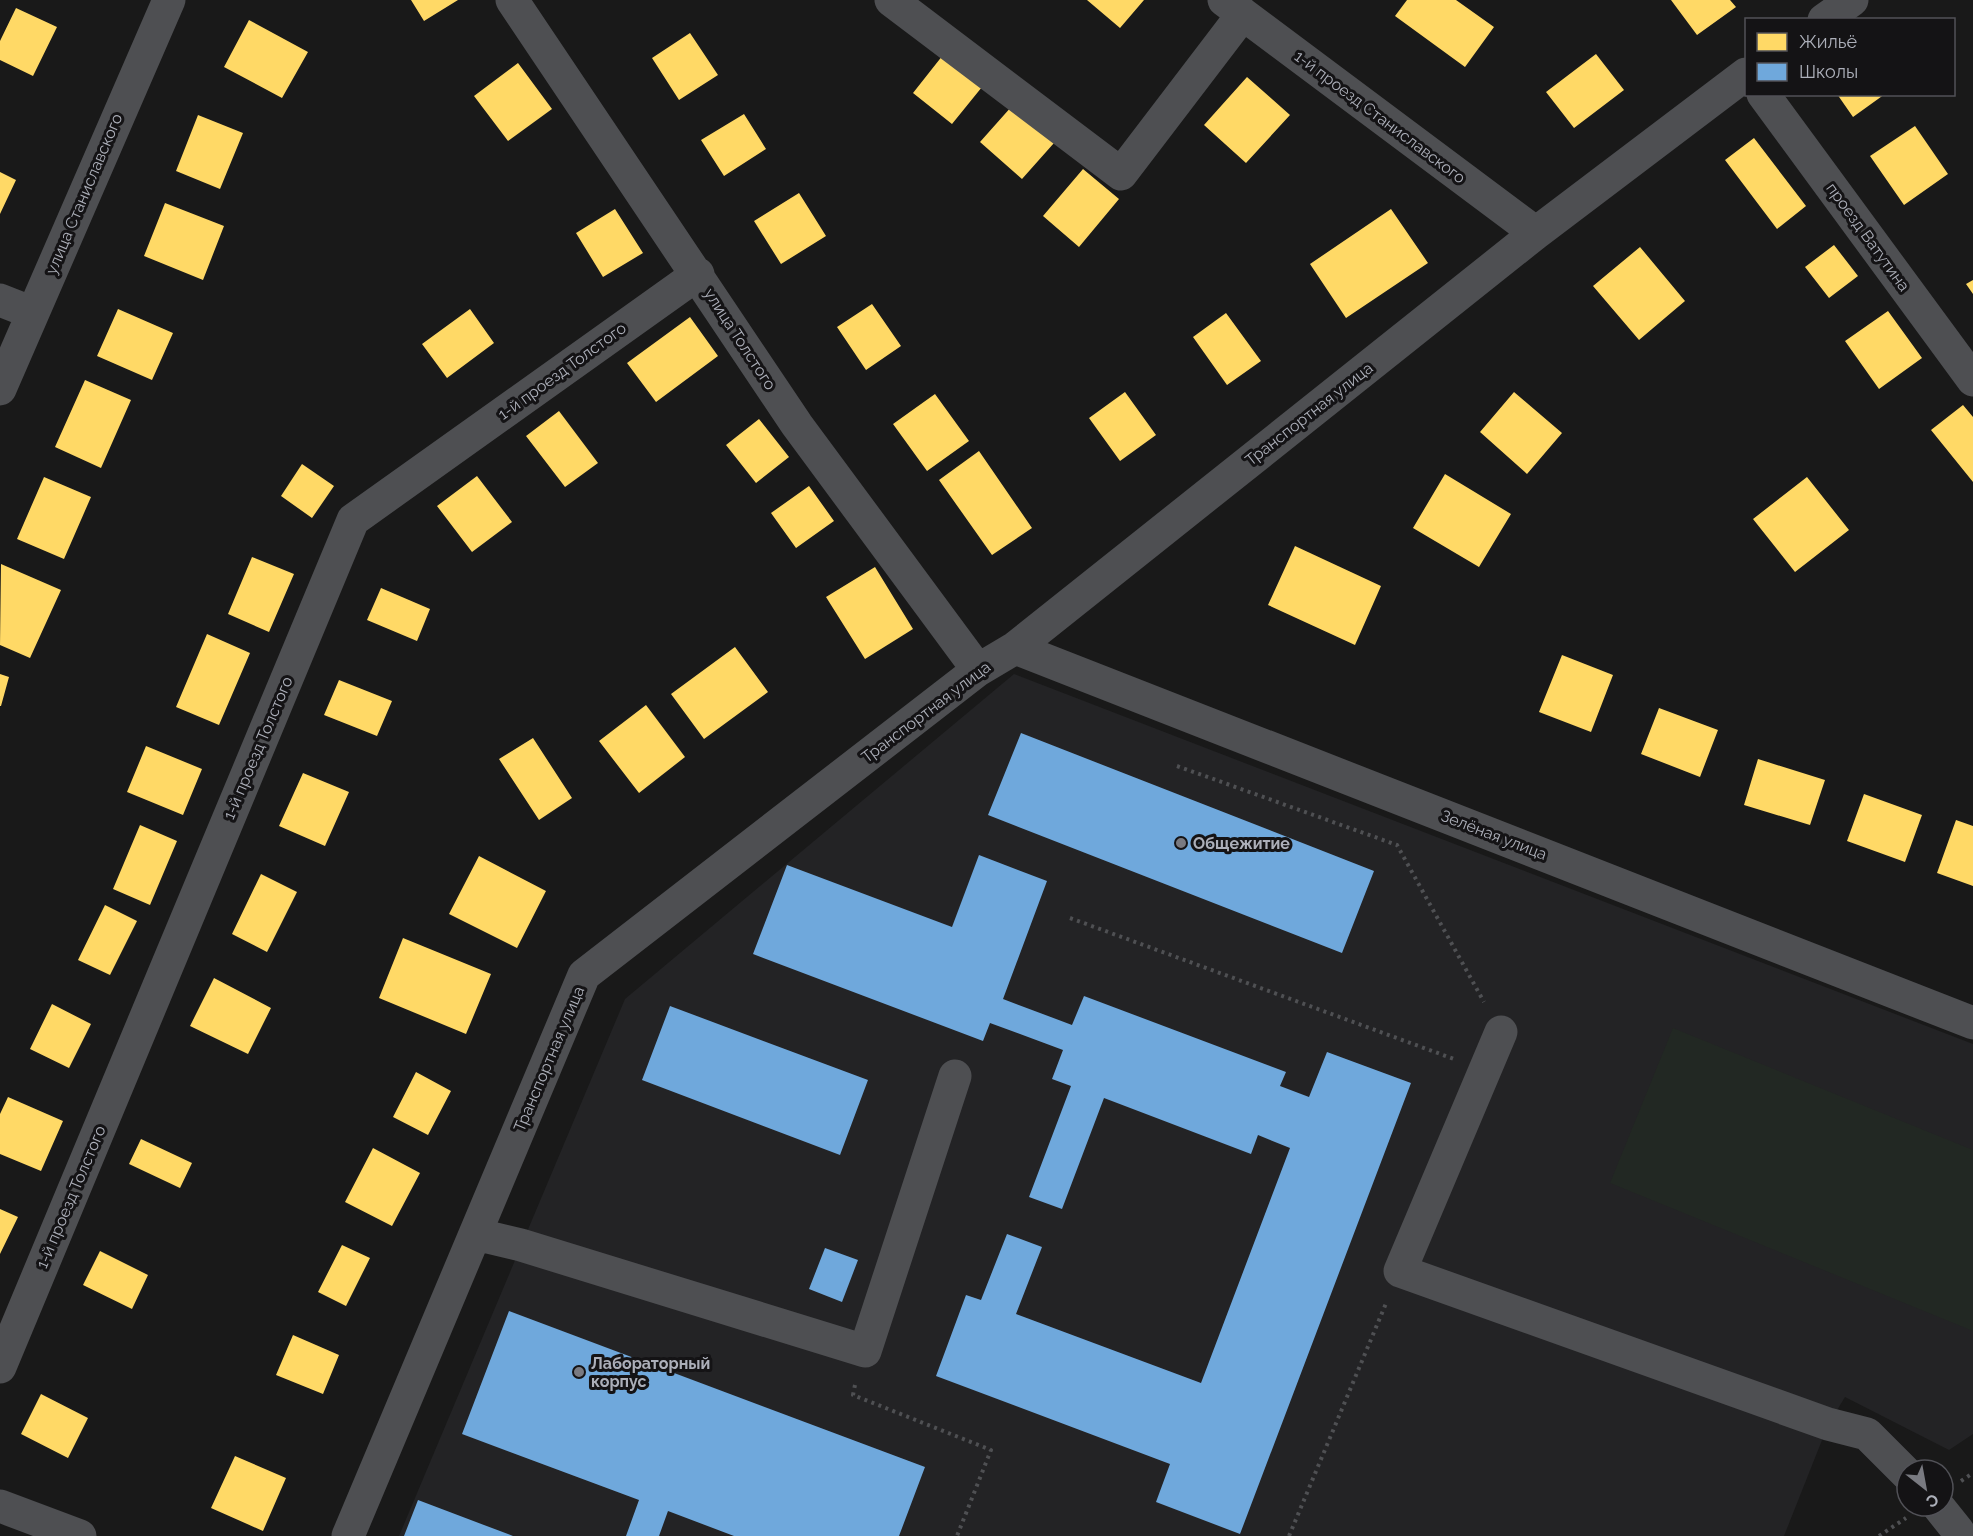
<svg xmlns="http://www.w3.org/2000/svg" width="1973" height="1536" font-family="Raleway,sans-serif">
  <rect width="100%" height="100%" fill="#191919"/>
  <path fill="#232325" d="M1014 674 1973 1044V1434L1949 1450 1845 1397 1828 1425 1784 1536H399L625 999Z"/>
  <path fill="#222823" d="M1673 1028 1973 1150V1331L1610 1183Z"/>
  <path fill="#ffd966" d="M411 0H458L424 21Z
    M1087 0H1144L1120 28Z
    M1407 0H1456L1494 27 1465 67 1395 16Z
    M1671 0H1730L1736 7 1697 35Z
    M16 8 57 27 33 76 0 60V41Z
    M249 20 308 52 282 98 224 67Z
    M690 33 718 75 679 100 652 58Z
    M1596 54 1624 90 1574 128 1546 92Z
    M943 55 982 87 952 124 913 93Z
    M518 63 552 109 508 141 474 96Z
    M1247 77 1290 115 1246 163 1204 125Z
    M1837 94H1885L1853 117Z
    M1012 106 1054 143 1022 179 980 142Z
    M744 114 766 149 724 176 701 140Z
    M198 115 243 133 220 189 176 171Z
    M1915 126 1948 174 1904 205 1870 156Z
    M1754 138 1806 206 1777 229 1725 160Z
    M1083 169 1119 199 1079 247 1043 216Z
    M0 172 16 180 0 214Z
    M799 193 826 236 781 264 754 221Z
    M165 203 224 226 203 280 144 256Z
    M615 209 643 253 603 277 576 233Z
    M1391 209 1428 263 1346 318 1310 264Z
    M1834 245 1858 276 1829 298 1805 267Z
    M1640 247 1685 301 1639 340 1593 286Z
    M1973 280V294L1966 284Z
    M872 304 901 346 866 370 837 327Z
    M118 309 173 333 152 380 97 356Z
    M470 309 494 343 447 378 422 344Z
    M1888 311 1922 358 1879 389 1845 341Z
    M1226 313 1261 361 1227 385 1193 337Z
    M690 317 718 356 656 402 627 363Z
    M85 380 131 400 101 468 55 447Z
    M1125 392 1156 435 1120 461 1089 418Z
    M1514 392 1562 433 1527 474 1480 432Z
    M935 394 969 441 927 471 893 424Z
    M1963 405 1973 417V482L1931 430Z
    M559 411 598 463 565 487 526 436Z
    M759 419 789 457 756 483 726 445Z
    M979 451 1032 528 992 555 939 480Z
    M302 464 334 486 312 518 281 496Z
    M1445 474 1511 514 1479 567 1413 528Z
    M477 476 512 522 472 552 437 506Z
    M44 477 91 497 64 559 17 539Z
    M1807 477 1849 530 1795 572 1753 519Z
    M809 486 834 521 796 548 771 513Z
    M1295 546 1381 586 1355 645 1268 605Z
    M252 557 294 574 269 632 228 614Z
    M1 564 61 590 30 658 0 645Z
    M875 567 913 629 865 659 826 597Z
    M381 588 430 609 417 641 367 620Z
    M207 634 250 653 219 725 176 707Z
    M735 647 768 692 704 739 671 694Z
    M1562 655 1613 675 1591 732 1539 712Z
    M0 674 9 677 1 706H0Z
    M339 680 392 701 377 736 324 715Z
    M646 705 685 757 639 793 599 741Z
    M1659 708 1718 730 1700 777 1641 754Z
    M533 738 572 798 539 820 499 759Z
    M146 746 202 769 183 815 127 792Z
    M1758 759 1825 780 1810 825 1744 805Z
    M303 773 349 792 325 846 279 826Z
    M1864 794 1922 815 1905 862 1847 841Z
    M1956 820 1973 826V886L1937 873Z
    M140 825 177 841 150 905 113 889Z
    M479 856 546 891 517 948 449 914Z
    M261 874 297 892 267 952 232 934Z
    M105 905 137 921 110 975 78 960Z
    M403 938 491 974 466 1034 379 998Z
    M214 978 271 1008 248 1054 190 1026Z
    M52 1004 91 1024 69 1068 30 1049Z
    M416 1072 451 1091 428 1135 393 1117Z
    M8 1097 63 1121 41 1171 0 1154V1114Z
    M141 1139 192 1163 180 1188 129 1164Z
    M373 1148 420 1173 392 1226 345 1202Z
    M0 1209 18 1217 0 1254Z
    M342 1245 370 1258 346 1306 318 1292Z
    M100 1251 148 1275 132 1309 83 1285Z
    M293 1335 339 1355 323 1394 276 1375Z
    M41 1394 88 1418 68 1458 21 1434Z
    M235 1456 286 1478 263 1531 211 1508Z"/>
  <path fill="#6fa8dc" d="M1021 733 1374 871 1342 953 988 815Z
    M979 855 1047 881 1003 999 1072 1025 1084 996 1286 1072 1280 1086 1309 1097 1327 1052 1411 1083 1240 1534 1156 1502 1170 1464 936 1376 966 1295 981 1300 1007 1234 1042 1247 1016 1314 1201 1383 1290 1148 1258 1135 1251 1154 1104 1098 1062 1209 1029 1197 1071 1086 1052 1079 1063 1050 990 1023 983 1041 753 954 787 865 952 927Z
    M670 1006 868 1080 840 1155 642 1080Z
    M825 1248 858 1260 842 1302 809 1289Z
    M509 1311 925 1467 899 1536H734L668 1511 659 1536H626L639 1500 462 1434Z
    M418 1500 513 1536H404Z"/>
  <g fill="none" stroke-linecap="round" stroke-linejoin="round">
    <path stroke="#4f5053" stroke-width="4" stroke-dasharray="3 4.5" stroke-linecap="butt" d="M1177 766 1397 845 1484 1002
      M1070 918 1454 1059
      M855 1385 853 1395 991 1450 957 1536
      M1961 1481 1973 1473
      M1289 1536 1387 1301
      M1879 1536 1906 1518"/>
    <path stroke="#4e4f52" stroke-width="33" d="M512 0 797 425 978 670
      M891 0 1121 174 1243 14
      M1224 0 1536 233
      M1824 20 1852 0
      M1763 94 1973 380
      M0 300 33 313
      M0 389 169 0
      M1015 648 1973 1023
      M1501 1032 1400 1271 1828 1424 1867 1434 1907 1474
      M475 1234 521 1245 865 1351 955 1076
      M0 1367 353 520 698 274
      M0 1506 80 1536
      M1938 1506 1958 1531
      M348 1536 584 975 978 670 1015 648 1536 233 1746 74"/>
  </g>
  <g fill="#797a81" stroke="#141315" stroke-width="2">
    <circle cx="1181" cy="843" r="6"/>
    <circle cx="579" cy="1372" r="6"/>
  </g>
  <g text-anchor="middle" dominant-baseline="central" stroke-width="6" stroke-linejoin="round" paint-order="stroke">
    <g font-size="16" fill="#acafb9" stroke="#141315">
      <text transform="translate(1380 117) rotate(37)">1-й проезд Станиславского</text>
      <text transform="translate(84 194) rotate(-67)">улица Станиславского</text>
      <text transform="translate(1868 237) rotate(54)">проезд Ватутина</text>
      <text transform="translate(740 339) rotate(57)">улица Толстого</text>
      <text transform="translate(562 371) rotate(-36)">1-й проезд Толстого</text>
      <text transform="translate(1309 414) rotate(-38)">Транспортная улица</text>
      <text transform="translate(926 712) rotate(-37)">Транспортная улица</text>
      <text transform="translate(258 748) rotate(-67)">1-й проезд Толстого</text>
      <text transform="translate(1494 835) rotate(21)">Зелёная улица</text>
      <text transform="translate(549 1059) rotate(-67)">Транспортная улица</text>
      <text transform="translate(71 1197) rotate(-67)">1-й проезд Толстого</text>
    </g>
    <g font-size="16" font-weight="bold" fill="#acafb9" stroke="#141315" text-anchor="start">
      <text x="1193" y="843">Общежитие</text>
      <text x="591" y="1363">Лабораторный<tspan x="591" dy="18">корпус</tspan></text>
    </g>
  </g>
  <rect x="1745" y="18" width="210" height="78" fill="#141315" stroke="#515157" stroke-width="1.5"/>
  <rect x="1757" y="33" width="30" height="18" fill="#ffd966" stroke="#515157" stroke-width="1.5"/>
  <text x="1799" y="48" font-size="18" fill="#acafb9">Жильё</text>
  <rect x="1757" y="63" width="30" height="18" fill="#6fa8dc" stroke="#515157" stroke-width="1.5"/>
  <text x="1799" y="78" font-size="18" fill="#acafb9">Школы</text>
  <g transform="translate(1925 1488) rotate(149)"><circle r="28" fill="#141315" stroke="#515157" stroke-width="1.5"/>
  <path d="M0-4.5L10 22L0 15L-10 22Z" fill="#797a81"/>
  <text y="-9" font-size="16" font-weight="bold" text-anchor="middle" fill="#acafb9">С</text>
  </g>
</svg>
